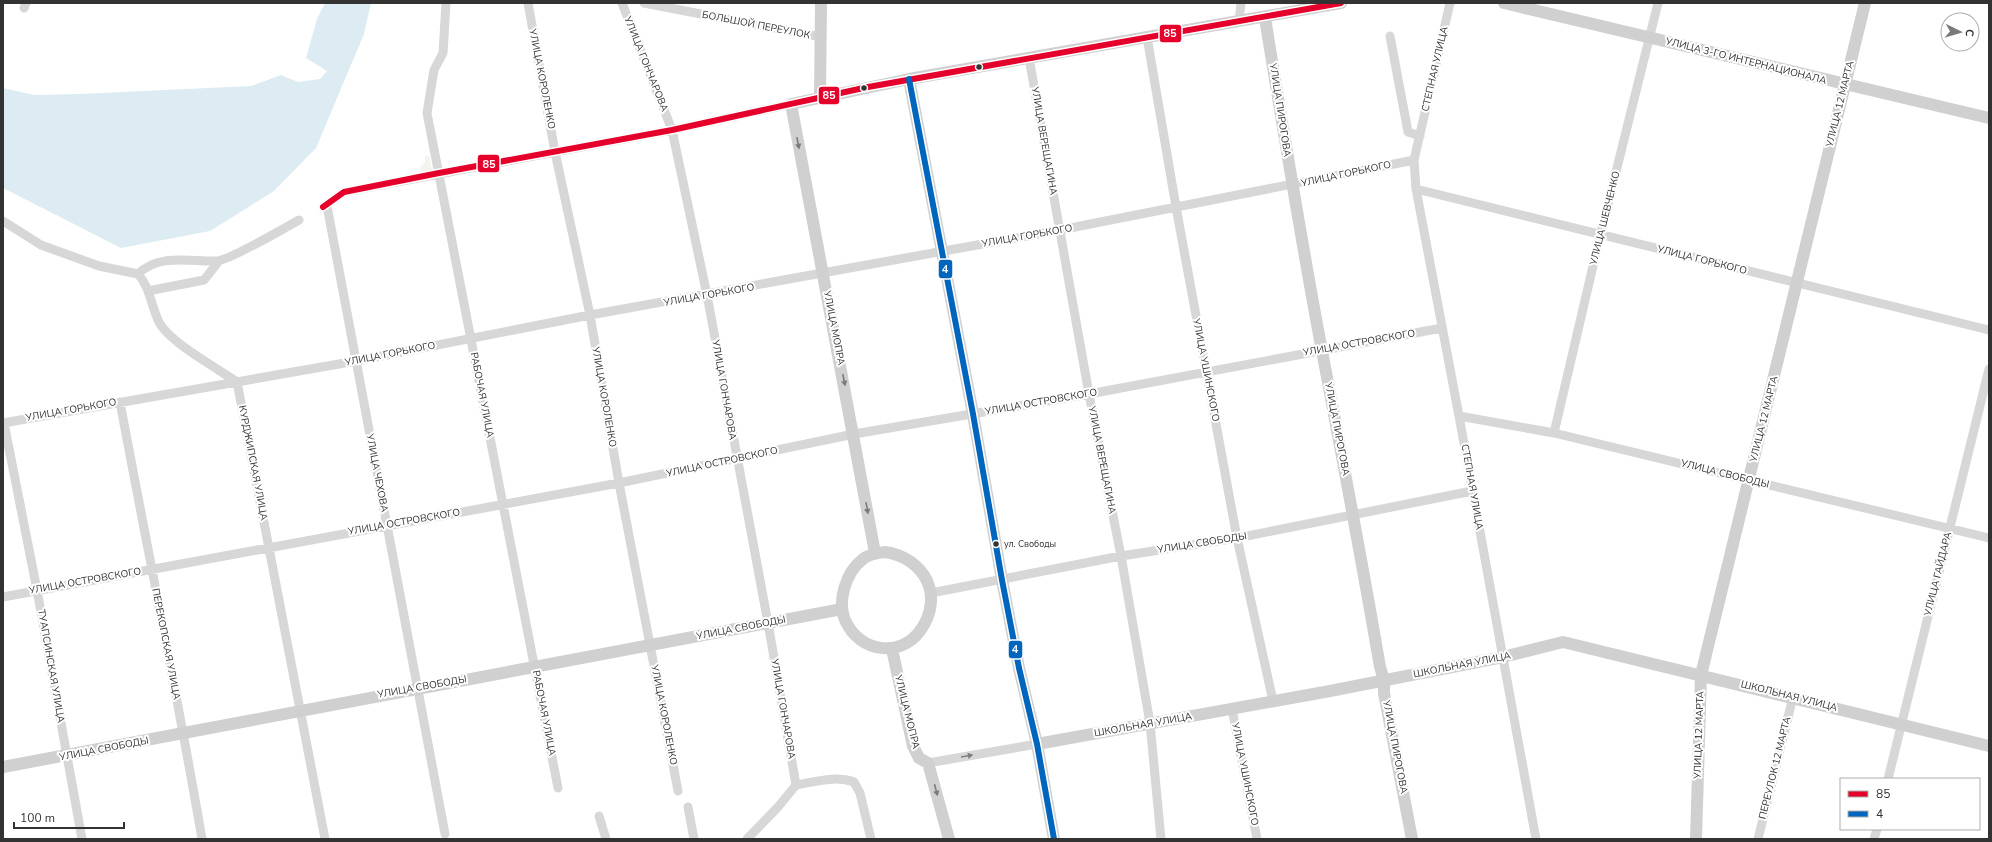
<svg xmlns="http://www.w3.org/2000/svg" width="1992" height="842" font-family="'Nunito Sans',sans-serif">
  <rect width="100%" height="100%" fill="#fff"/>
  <path fill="#f1f5ed" d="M429 155 432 170 421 173 420 167 425 162V156Z"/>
  <path fill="#ddebf3" d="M325 3H371L364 34 316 148 274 191 210 231 121 248 3 188V88L34 95 79 94 251 86 281 75 298 82 320 79 327 71 306 58 317 19Z"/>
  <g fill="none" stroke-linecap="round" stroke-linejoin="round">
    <path stroke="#d7d7d7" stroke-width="9" d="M446 3 443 53 434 70 427 113 558 788
      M528 3 555 152 590 315 619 483 678 791
      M622 3 672 130 707 295 768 623 796 785
      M644 3 821 37
      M1450 3 1414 160 1416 189 1459 416 1536 839
      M24 8 26 3
      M1239 22 1241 3
      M1390 36 1408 132 1420 136
      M1147 37 1176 207 1237 538 1273 701
      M1029 58 1089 394 1121 556 1150 723 1161 839
      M1416 189 1989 330
      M327 206 445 834
      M323 207 344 192 672 130 791 104
      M3 221 41 245 99 266 138 274C150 287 151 306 159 322 169 342 217 368 237 382L325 839
      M138 274C159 253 191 262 217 261 229 260 285 228 299 220
      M148 291 204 280 219 261
      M120 402C147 547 177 693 202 839
      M1459 416 1554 433 1989 538
      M3 423 356 361 590 315 1060 230 1414 160
      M4 423 37 590 82 839
      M1554 433 1600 236 1658 3
      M931 593 1121 556 1237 538 1472 491
      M3 597 619 483 854 434 1089 394 1442 328
      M1232 709 1257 839
      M928 763 1037 744
      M1888 779 1989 369
      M796 785C815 782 835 775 854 782L860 793 871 839
      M688 807 694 839
      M599 816 606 839
      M747 839 778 807 796 785
      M1758 839 1793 697
      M1874 839 1877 829"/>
    <path stroke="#d0d0d0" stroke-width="12" d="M1504 3 1989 118
      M1265 18C1283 129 1301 240 1322 351 1342 456 1362 561 1380 667L1384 680V693L1412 839
      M909 79 973 414 1002 580 1019 668 1037 744 1054 839
      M820 97 821 3
      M885 552C925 558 945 596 920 631 900 658 860 652 846 622 836 602 846 572 863 559 869 554 878 553 885 552Z
      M875 553 791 104 909 79 1341 3
      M892 649 913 746 919 758 928 763 949 839
      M1037 744 1330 691 1503 657 1563 642 1989 746
      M3 767 842 609
      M1696 839 1701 675 1865 3"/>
    <defs>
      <path id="bus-1" d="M323 207 344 192 439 173 672 130 868 87 1341 3"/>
      <path id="bus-2" d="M909 79 973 414 1002 580 1019 668 1037 744 1054 839"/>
    </defs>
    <use href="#bus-1" stroke="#fff" stroke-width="9"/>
    <use href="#bus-2" stroke="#fff" stroke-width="9"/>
    <use href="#bus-1" stroke="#e4002b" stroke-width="6"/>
    <use href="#bus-2" stroke="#0065bd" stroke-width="6"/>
  </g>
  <defs><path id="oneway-solid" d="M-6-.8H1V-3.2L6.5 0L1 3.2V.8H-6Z"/></defs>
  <g fill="#7a7a7a">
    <use href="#oneway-solid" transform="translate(798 143) rotate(79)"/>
    <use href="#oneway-solid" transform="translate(844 380) rotate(79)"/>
    <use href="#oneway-solid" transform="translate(867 508) rotate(80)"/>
    <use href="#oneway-solid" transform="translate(936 790) rotate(75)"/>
  </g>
  <use fill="#7d7d7d" href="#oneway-solid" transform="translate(967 756) rotate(-10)"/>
  <g fill="#333" stroke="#fff" stroke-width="1.5">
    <circle cx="979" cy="67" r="3.5"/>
    <circle cx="864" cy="88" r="3.5"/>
    <circle cx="996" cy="544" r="3.5"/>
  </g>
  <g text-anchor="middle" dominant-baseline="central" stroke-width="4" stroke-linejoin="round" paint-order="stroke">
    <g font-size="9" fill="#333" stroke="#fff" text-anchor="start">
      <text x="1004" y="544">ул. Свободы</text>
    </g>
    <g font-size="10" fill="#333" stroke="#fff">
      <text transform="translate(756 25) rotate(11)">БОЛЬШОЙ ПЕРЕУЛОК</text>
      <text transform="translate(1746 61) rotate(14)">УЛИЦА 3-ГО ИНТЕРНАЦИОНАЛА</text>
      <text transform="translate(646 64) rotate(68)">УЛИЦА ГОНЧАРОВА</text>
      <text transform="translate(1435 69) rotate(-77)">СТЕПНАЯ УЛИЦА</text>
      <text transform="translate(542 79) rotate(79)">УЛИЦА КОРОЛЕНКО</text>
      <text transform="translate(1840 104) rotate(-76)">УЛИЦА 12 МАРТА</text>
      <text transform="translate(1280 110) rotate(81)">УЛИЦА ПИРОГОВА</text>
      <text transform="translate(1044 141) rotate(80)">УЛИЦА ВЕРЕЩАГИНА</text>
      <text transform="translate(1346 174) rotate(-12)">УЛИЦА ГОРЬКОГО</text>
      <text transform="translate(1605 218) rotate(-76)">УЛИЦА ШЕВЧЕНКО</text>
      <text transform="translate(1027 236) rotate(-10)">УЛИЦА ГОРЬКОГО</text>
      <text transform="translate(1702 260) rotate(14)">УЛИЦА ГОРЬКОГО</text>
      <text transform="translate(709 295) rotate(-10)">УЛИЦА ГОРЬКОГО</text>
      <text transform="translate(834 328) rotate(79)">УЛИЦА МОПРА</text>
      <text transform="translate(1359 343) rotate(-10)">УЛИЦА ОСТРОВСКОГО</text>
      <text transform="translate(390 354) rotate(-11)">УЛИЦА ГОРЬКОГО</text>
      <text transform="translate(1206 370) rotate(79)">УЛИЦА УШИНСКОГО</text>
      <text transform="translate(724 390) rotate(80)">УЛИЦА ГОНЧАРОВА</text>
      <text transform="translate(482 395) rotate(79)">РАБОЧАЯ УЛИЦА</text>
      <text transform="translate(604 397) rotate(80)">УЛИЦА КОРОЛЕНКО</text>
      <text transform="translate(1041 402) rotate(-10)">УЛИЦА ОСТРОВСКОГО</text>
      <text transform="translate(71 410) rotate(-10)">УЛИЦА ГОРЬКОГО</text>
      <text transform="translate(1764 419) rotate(-76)">УЛИЦА 12 МАРТА</text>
      <text transform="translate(1337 429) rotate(79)">УЛИЦА ПИРОГОВА</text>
      <text transform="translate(1102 460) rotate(79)">УЛИЦА ВЕРЕЩАГИНА</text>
      <text transform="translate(722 462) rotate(-12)">УЛИЦА ОСТРОВСКОГО</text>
      <text transform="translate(253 463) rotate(79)">КУРДЖИПСКАЯ УЛИЦА</text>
      <text transform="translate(377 473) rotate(79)">УЛИЦА ЧЕХОВА</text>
      <text transform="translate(1725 474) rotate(14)">УЛИЦА СВОБОДЫ</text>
      <text transform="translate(1472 487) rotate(80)">СТЕПНАЯ УЛИЦА</text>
      <text transform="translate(404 522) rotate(-10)">УЛИЦА ОСТРОВСКОГО</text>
      <text transform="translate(1202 543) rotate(-9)">УЛИЦА СВОБОДЫ</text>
      <text transform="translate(1938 574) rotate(-76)">УЛИЦА ГАЙДАРА</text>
      <text transform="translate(85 581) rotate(-10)">УЛИЦА ОСТРОВСКОГО</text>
      <text transform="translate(741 628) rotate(-11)">УЛИЦА СВОБОДЫ</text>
      <text transform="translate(166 644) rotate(79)">ПЕРЕКОПСКАЯ УЛИЦА</text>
      <text transform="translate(1462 665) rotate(-11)">ШКОЛЬНАЯ УЛИЦА</text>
      <text transform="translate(51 666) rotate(80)">ТУАПСИНСКАЯ УЛИЦА</text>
      <text transform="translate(422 687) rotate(-10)">УЛИЦА СВОБОДЫ</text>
      <text transform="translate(1789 696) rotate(14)">ШКОЛЬНАЯ УЛИЦА</text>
      <text transform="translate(783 709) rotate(80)">УЛИЦА ГОНЧАРОВА</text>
      <text transform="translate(907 712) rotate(76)">УЛИЦА МОПРА</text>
      <text transform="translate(544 713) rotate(79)">РАБОЧАЯ УЛИЦА</text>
      <text transform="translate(664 715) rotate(79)">УЛИЦА КОРОЛЕНКО</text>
      <text transform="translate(1143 725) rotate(-10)">ШКОЛЬНАЯ УЛИЦА</text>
      <text transform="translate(1699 735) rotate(-88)">УЛИЦА 12 МАРТА</text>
      <text transform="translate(1395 747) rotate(79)">УЛИЦА ПИРОГОВА</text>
      <text transform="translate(104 749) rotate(-11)">УЛИЦА СВОБОДЫ</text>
      <text transform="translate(1775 768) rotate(-76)">ПЕРЕУЛОК 12 МАРТА</text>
      <text transform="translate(1245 774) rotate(79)">УЛИЦА УШИНСКОГО</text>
    </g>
  </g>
  <g stroke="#fff" stroke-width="1.5">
    <rect x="1159" y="24" width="23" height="19" rx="4" fill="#e4002b"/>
    <rect x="818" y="86" width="22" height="19" rx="4" fill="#e4002b"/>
    <rect x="477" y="154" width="23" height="19" rx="4" fill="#e4002b"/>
    <rect x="938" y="259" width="15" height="20" rx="4" fill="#0065bd"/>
    <rect x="1008" y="640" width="15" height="19" rx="4" fill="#0065bd"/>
  </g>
  <g font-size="11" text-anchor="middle" font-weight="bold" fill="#fff">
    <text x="1170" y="37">85</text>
    <text x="829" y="99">85</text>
    <text x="489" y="168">85</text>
    <text x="945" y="273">4</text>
    <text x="1015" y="653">4</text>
  </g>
  <rect width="1992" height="842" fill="none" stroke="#333333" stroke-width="8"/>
  <rect x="1840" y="778" width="140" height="52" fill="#ffffff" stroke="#adadad"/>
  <rect x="1848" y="791" width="20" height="6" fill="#e4002b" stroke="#adadad"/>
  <text x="1876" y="798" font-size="12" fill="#333333">85</text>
  <rect x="1848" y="811" width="20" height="6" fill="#0065bd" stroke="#adadad"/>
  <text x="1876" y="818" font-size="12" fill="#333333">4</text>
  <g transform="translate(1960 32) rotate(95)"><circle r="19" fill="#ffffff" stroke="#adadad"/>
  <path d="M0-3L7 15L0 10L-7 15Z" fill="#7a7a7a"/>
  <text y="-6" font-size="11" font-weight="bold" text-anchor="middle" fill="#333333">С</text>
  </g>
  <path d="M14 822v6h110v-6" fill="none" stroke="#333333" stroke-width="2"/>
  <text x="20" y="822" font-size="12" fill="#333333" stroke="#ffffff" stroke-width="3" paint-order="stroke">100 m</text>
</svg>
